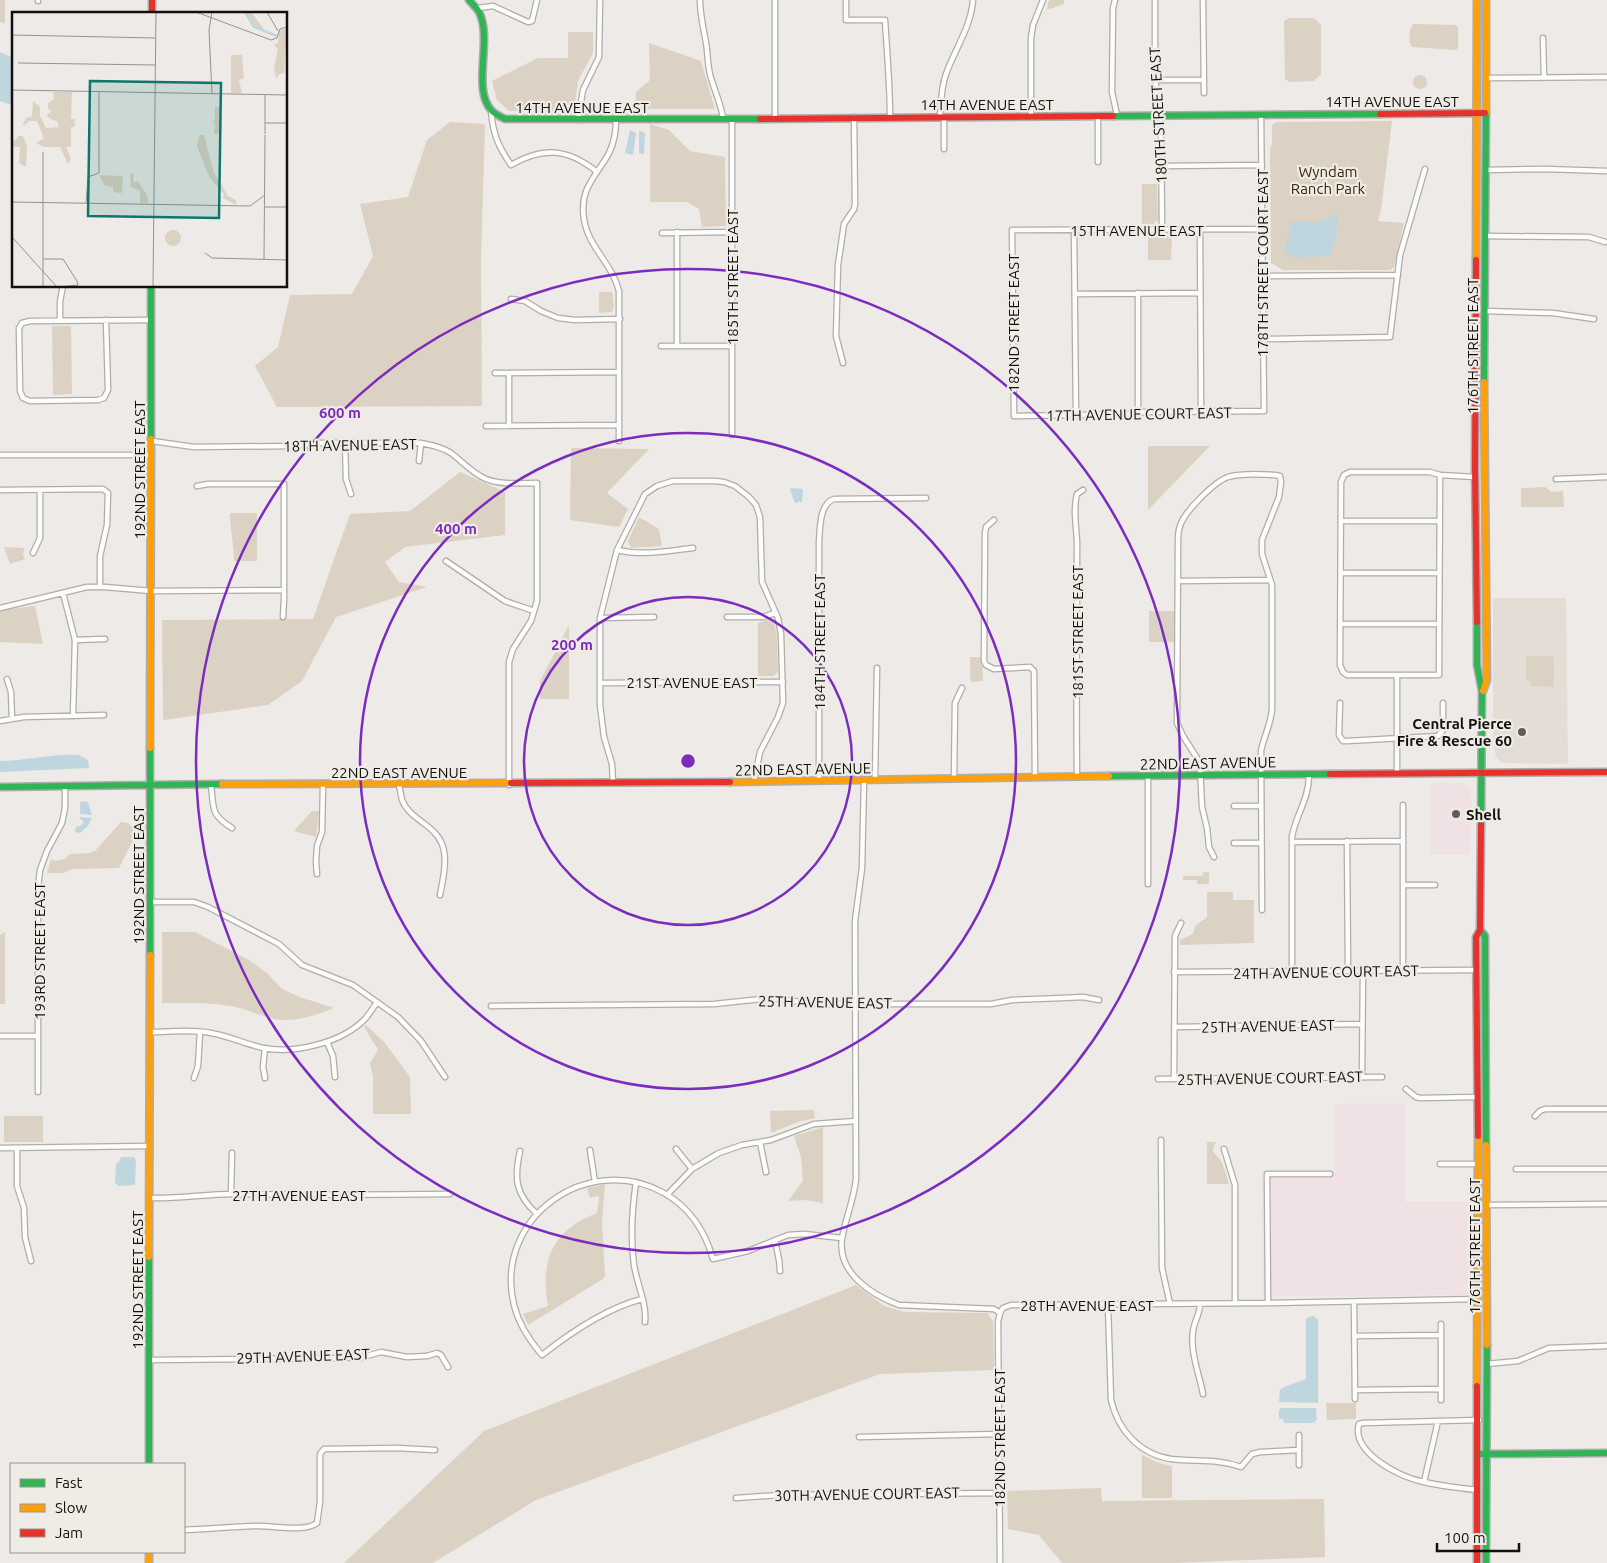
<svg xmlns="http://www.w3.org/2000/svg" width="1607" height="1563" font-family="Ubuntu,sans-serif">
  <rect width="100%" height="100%" fill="#edeae7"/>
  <path fill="#f0e1e5" d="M1430 783H1463L1469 789 1472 802 1470 854H1431Z
    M1405 1103V1202H1471L1473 1288 1466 1295 1262 1296V1172L1335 1171V1104Z"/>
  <path fill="#e3ddd6" d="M1493 598H1566L1568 764 1502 763 1496 757 1493 742Z"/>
  <path fill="#dcd2c3" d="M0 0H5V23L0 22Z
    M1049 0H1064V4L1047 10Z
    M1289 18H1314L1321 25V74L1314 81 1290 82 1285 79 1284 25V21Z
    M1413 24 1456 25 1458 28V48L1456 50 1412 47C1408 42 1409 29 1413 24Z
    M568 32H593V53L578 81 574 111H509L497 100 492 81 538 58H568Z
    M649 43 701 61 715 109H635L636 92 650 80Z
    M1413 82a7 7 0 1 1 14 0a7 7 0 1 1-14 0Z
    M1392 121 1381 210 1378 221 1404 223 1394 267 1390 270H1283L1271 263 1270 149 1272 144V125L1276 122Z
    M450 122 485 124 481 259 482 406 277 407 255 366 278 347 290 295 352 294 373 256 360 204 408 197 427 140Z
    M650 124 669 130 690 151 725 157 726 226 702 227 699 209 687 202H650Z
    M1142 184H1157L1158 220 1153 224H1142Z
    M1172 235 1171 260H1148V236Z
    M599 292H612L614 306 612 312 599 313Z
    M52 326H71L72 394 53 395Z
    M1148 446H1210L1148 510Z
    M571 448 649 449 607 493 628 509 619 527 570 520Z
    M460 472 505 492V535L405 547 385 562 399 582 427 587 336 617 302 681 268 705 163 720 162 620 313 619 350 514 410 511Z
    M1545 487 1552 492 1563 491 1564 507H1521V488Z
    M230 513H257V561H234C234 545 230 530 230 513Z
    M639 517 659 529 662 546 631 548 628 541Z
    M4 547 24 548 23 555 25 559 10 564Z
    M35 606 43 644 0 642V610Z
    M1149 611H1174L1175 642H1149Z
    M767 620 774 623 777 636 778 672 773 676H758V623Z
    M569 625V699H540V681Z
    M1526 656H1552L1554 658V687L1530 686V681L1526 680Z
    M970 657H982L983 681 972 682 970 679Z
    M312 811H319L316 837 294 831Z
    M121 822 128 823 137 833 119 868 73 869 63 873H47L51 859 56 861 64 859 70 854 89 853 95 851Z
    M1204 872H1209V884H1197V880H1183V876H1202Z
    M1207 892H1233V900H1254V943L1180 945V940L1193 934 1195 926 1207 917Z
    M5 932V1004H0V935Z
    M162 932H195L249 960 267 973 282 989 300 997 334 1008C312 1017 288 1025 264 1016 253 1013 243 1008 231 1006 208 1002 185 1003 162 1003Z
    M366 1025 385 1043 410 1077 411 1114H373V1077L370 1063 378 1050 364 1027Z
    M814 1110 815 1118 798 1122 771 1133 770 1111Z
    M43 1116V1142H4V1116Z
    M823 1127V1203L804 1200 788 1201 803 1181 801 1157 794 1136Z
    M1207 1142H1216C1208 1155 1219 1154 1222 1163 1225 1170 1227 1177 1229 1184H1207Z
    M605 1184 602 1221 605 1276 603 1279 528 1325 523 1314 548 1306C540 1261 552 1230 597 1213L599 1196 590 1198 587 1188Z
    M856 1285 884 1306 904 1312 987 1313 993 1321 994 1370 880 1374 536 1500 433 1563H344L484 1431Z
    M1326 1403H1356V1419L1327 1420Z
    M1142 1455 1159 1463 1172 1466V1498H1142Z
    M1101 1488 1102 1501 1324 1499 1325 1557 1173 1563H1062L1039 1535 1008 1529 1007 1491Z"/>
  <path fill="#c0d6df" d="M0 52 14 58V106L0 101Z
    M630 130 636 133 633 155 625 153Z
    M639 131H641L645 133 644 154 639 153Z
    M1336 214 1338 216C1337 227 1337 247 1329 256L1292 258 1290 252H1284L1291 222H1319Z
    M791 488 803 489 802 503 799 501 798 503H795L790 490Z
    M79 755 88 760 89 768 0 772V761C26 761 52 753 79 755Z
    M81 801 88 802 92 815 80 814V804Z
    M79 817 92 818 88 826 80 833 75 832 76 827 82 825 84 822Z
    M121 1157H134L136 1161 135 1185 119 1186 115 1183 116 1164 119 1162Z
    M1314 1316 1318 1320V1403L1279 1402 1280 1390 1282 1388 1306 1379V1319L1308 1317Z
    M1281 1408H1316L1317 1420 1313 1423H1284L1283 1419H1279V1411Z"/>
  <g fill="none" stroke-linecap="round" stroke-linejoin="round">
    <defs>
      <path id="street" d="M700 0C700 18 705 33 707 50 708 61 708 71 712 81 716 94 721 105 723 118
        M846 0V20H885C887 53 890 85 890 117
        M1115 0 1113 8 1112 92 1117 115
        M1155 0V80L1161 115 1162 230
        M1203 0 1204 93
        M38 1V0
        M478 8 493 6 528 22 532 21 537 0
        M1543 38 1544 78
        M1485 78 1607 77
        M1155 80H1204
        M491 111C493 134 498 146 511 165 542 147 567 148 596 171
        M1261 114 1264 411 1144 412 1132 414 1014 416 1012 230 1262 229
        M1031 116V38L1033 25 1043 0
        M940 117C941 102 941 88 946 74 955 49 971 27 973 0
        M944 117V149
        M775 118V0
        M732 119V435
        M578 120 583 90 599 57 600 0
        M616 120C616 131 614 143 609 153 596 177 579 188 584 219 588 247 612 263 619 291V441
        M1098 162V116
        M1162 166 1262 165
        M1485 170 1545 169 1607 171
        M1200 229 1201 412
        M1074 230 1076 415
        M662 233 732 232
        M1485 236 1589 237 1605 242
        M1262 276 1398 275
        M1138 293V413
        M1075 294 1200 293
        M511 299 525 301 541 311 558 318 575 320 620 319
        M1485 311 1553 313 1594 319
        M60 320V301L63 286
        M106 320 108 390 104 398 98 400 30 401 23 398 20 391 19 328 22 323 30 321 151 320
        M1263 339 1390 337 1400 255 1425 169
        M661 346H731
        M677 346V232
        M843 363 836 336 838 265 844 224 854 209 855 204 854 117
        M495 373 619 372
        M486 426 619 425
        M509 426V373
        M152 441 194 447 291 446 311 443H421C432 445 442 447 451 453 463 462 472 473 486 479 501 485 520 483 537 483V601L531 621 513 649 509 662V785
        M345 442 346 479 351 494
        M0 455H152
        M419 461 421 443
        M1440 475 1439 675H1347L1343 672 1340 665 1341 482 1344 475 1350 472H1430L1440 475 1475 477
        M1556 479 1607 477
        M197 486 208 484H284V599L283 617
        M0 490 103 489 108 493 107 525 100 556V587
        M994 520 986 527 985 533 984 661 986 665 994 669 1030 667 1034 671 1035 777
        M1341 521H1439
        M617 550C643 556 667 551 693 548
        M33 553 40 538V490
        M446 561 505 601 534 611
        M1342 573H1439
        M1178 581 1270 580
        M63 593 75 640 73 716
        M0 608 87 587H105L151 591 284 590
        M727 617H763L775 613
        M600 618 654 617
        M1341 624H1439
        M75 640 105 639
        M1397 675V773
        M7 679 11 692 12 719
        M601 683 783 682
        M1340 703 1339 735 1343 741H1347L1438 736 1443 730V703
        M0 721 24 717 104 715
        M1077 777C1076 702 1077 627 1077 551 1078 533 1072 512 1077 494L1083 490
        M954 779 955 703 962 688
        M864 780 862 868 855 921 856 1179C854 1200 845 1219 842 1239 837 1273 872 1295 899 1305L994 1309 1000 1313
        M875 780 877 668
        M819 781V543C820 529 819 504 834 499L926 498
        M613 783 612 764 604 737 600 705V618L617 550 645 494 657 486 673 481H714L724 482 735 486 749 497 756 505 760 517 762 582 778 618 781 634 783 703 778 717 760 752 754 781
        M211 785C214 809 210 814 232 828
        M399 785C400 790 401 795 402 800 410 820 434 824 442 844 448 859 443 879 440 895
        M1403 805V971
        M1234 806H1261
        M1347 841 1348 971
        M1292 842 1403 841
        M1234 843H1261
        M1214 857 1209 847 1207 828 1202 807 1200 766 1197 758 1183 736 1177 723 1178 542C1178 537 1178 531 1180 526 1184 512 1214 482 1228 477 1242 473 1260 474 1275 475L1280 476 1281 482 1279 497 1262 540V554L1272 585V709C1271 724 1264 736 1261 751L1262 910
        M317 874 316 862 317 846 322 832 323 785
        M1148 884V776
        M1403 885H1435
        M150 902H194L208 907 279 944 302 965 353 985 398 1017 421 1041 445 1077
        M1174 972 1477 970
        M1292 972V836C1297 812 1309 800 1309 774
        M491 1006 714 1004 771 998 816 1004H991L1012 1000 1062 998 1083 997 1099 1000
        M1174 1027 1362 1024
        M150 1032C170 1032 191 1029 211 1033 229 1036 245 1044 263 1048 294 1054 341 1043 364 1020 369 1015 373 1008 377 1002
        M0 1036H38
        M327 1042 333 1056 335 1077
        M265 1048 263 1067 265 1078
        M1362 1077 1363 971
        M194 1078 198 1066 200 1032
        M1158 1079 1382 1077
        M1174 1079 1175 936 1181 923
        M1406 1089 1416 1097 1420 1098 1478 1097
        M38 1092V887L40 870 47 851 62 823 65 808V786
        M1535 1116 1540 1111 1545 1109H1607
        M1161 1140 1162 1268 1170 1304
        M760 1142 766 1172
        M0 1148 150 1146
        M17 1148V1186L24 1208 25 1237 31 1261
        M676 1149 692 1169
        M1224 1149 1235 1185V1303
        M590 1150 595 1182
        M520 1151C514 1178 515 1194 537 1214
        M1440 1164H1478
        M1516 1169H1607
        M636 1182C632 1210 630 1237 634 1265 637 1284 647 1304 645 1322
        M231 1194 232 1153
        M667 1195 692 1169 719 1153 742 1145 771 1140 814 1124 856 1121
        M150 1198C178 1199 205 1194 233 1194 305 1195 377 1195 450 1194
        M1486 1205 1607 1204
        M775 1240 779 1260 780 1271
        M642 1299C607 1308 570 1333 542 1355 529 1340 519 1325 514 1305 493 1218 587 1151 664 1193 689 1207 705 1231 713 1259L748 1251 788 1235 804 1234 842 1238
        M1354 1302 1355 1399
        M1268 1303 1267 1174H1330
        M1200 1304C1200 1314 1194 1322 1193 1331 1190 1352 1199 1373 1203 1394
        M1108 1305 1111 1400C1118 1430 1139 1454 1171 1459 1195 1462 1217 1458 1241 1467L1252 1454 1260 1452 1299 1450
        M1000 1313 1003 1308 1011 1305 1268 1303 1478 1299
        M1000 1313 998 1322 1000 1563
        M1354 1336 1441 1335
        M150 1360 341 1358 363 1357 381 1352 407 1357 427 1356 437 1353 441 1355 448 1367
        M1487 1364 1518 1361 1549 1348 1607 1346
        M1355 1390 1441 1389
        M1441 1400V1324
        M1299 1435V1465
        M859 1437 999 1434
        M1424 1482 1438 1421
        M1478 1490C1459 1488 1439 1486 1420 1481 1398 1476 1351 1452 1359 1424L1363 1423 1479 1420
        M736 1498 780 1495 999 1493
        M184 1530C207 1529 231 1527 255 1526 272 1525 304 1533 317 1523L320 1502V1454L324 1449 397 1448 435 1450"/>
      <path id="fast" d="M469 0C472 4 477 8 479 12 493 39 471 90 492 111 495 114 501 117 505 119H760
        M1113 116 1380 114
        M1484 382 1486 112
        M151 439V286
        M1477 622V665L1482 691 1481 825
        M1109 776 1330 774
        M0 787 222 784
        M1480 930 1485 936 1486 1145
        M150 955V748
        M1478 1454 1607 1453
        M149 1464V1257
        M1486 1563 1487 1345"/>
      <path id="slow" d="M1486 112V0
        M1476 260 1477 0
        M1483 691 1487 680 1484 382
        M150 748 151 439
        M730 782 1109 776
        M222 784 511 783
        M1486 1145 1487 1345
        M149 1257 150 955
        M1477 1386 1478 1136
        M149 1552V1563"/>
      <path id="jam" d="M152 0V14
        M1380 114 1485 113
        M760 119 1113 116
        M1476 260 1475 468 1477 622
        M1330 774 1607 772
        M511 783 730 782
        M1478 1136 1476 937 1480 930 1481 825
        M1477 1563V1386"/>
    </defs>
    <use href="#street" stroke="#afadaa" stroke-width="7"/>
    <use href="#fast" stroke="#afadaa" stroke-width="9"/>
    <use href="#slow" stroke="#afadaa" stroke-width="9"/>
    <use href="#jam" stroke="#afadaa" stroke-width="9"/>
    <use href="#street" stroke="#fcfcfb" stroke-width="4.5"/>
    <use href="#fast" stroke="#30b455" stroke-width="6"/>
    <use href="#slow" stroke="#ff9f0a" stroke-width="6"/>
    <use href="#jam" stroke="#e5322d" stroke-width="6"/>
  </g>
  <g fill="none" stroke="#7b2cbf" stroke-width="2.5">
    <circle cx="688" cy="761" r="164"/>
    <circle cx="688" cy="761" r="328"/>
    <circle cx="688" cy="761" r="492"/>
  </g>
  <g fill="#5f5d5b" stroke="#efebe5" stroke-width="2">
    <circle cx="1522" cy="732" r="5"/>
    <circle cx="1456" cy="814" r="5"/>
  </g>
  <g text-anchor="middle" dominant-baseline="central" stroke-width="4.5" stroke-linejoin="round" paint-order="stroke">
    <g font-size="15" fill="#12110f" stroke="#efebe5">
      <text x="1392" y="101">14TH AVENUE EAST</text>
      <text x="987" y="104">14TH AVENUE EAST</text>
      <text x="582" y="107">14TH AVENUE EAST</text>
      <text transform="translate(1158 115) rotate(-93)">180TH STREET EAST</text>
      <text x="1137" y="230">15TH AVENUE EAST</text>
      <text transform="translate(1262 263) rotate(-90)">178TH STREET COURT EAST</text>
      <text transform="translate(732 277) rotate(-90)">185TH STREET EAST</text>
      <text transform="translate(1013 323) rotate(-90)">182ND STREET EAST</text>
      <text transform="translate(1472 346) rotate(-90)">176TH STREET EAST</text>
      <text transform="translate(1139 414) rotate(-1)">17TH AVENUE COURT EAST</text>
      <text transform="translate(350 445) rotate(-1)">18TH AVENUE EAST</text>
      <text transform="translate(139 470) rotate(-90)">192ND STREET EAST</text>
      <text transform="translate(1077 632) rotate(-90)">181ST STREET EAST</text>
      <text transform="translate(819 642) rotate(-90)">184TH STREET EAST</text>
      <text x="692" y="682">21ST AVENUE EAST</text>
      <text transform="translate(1208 763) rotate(-1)">22ND EAST AVENUE</text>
      <text transform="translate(803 769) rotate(-1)">22ND EAST AVENUE</text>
      <text x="399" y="772">22ND EAST AVENUE</text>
      <text transform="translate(138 875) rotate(-90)">192ND STREET EAST</text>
      <text transform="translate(39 951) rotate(-90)">193RD STREET EAST</text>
      <text transform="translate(1326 972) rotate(-1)">24TH AVENUE COURT EAST</text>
      <text transform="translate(825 1002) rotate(1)">25TH AVENUE EAST</text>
      <text transform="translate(1268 1026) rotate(-1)">25TH AVENUE EAST</text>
      <text transform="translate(1270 1078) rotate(-1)">25TH AVENUE COURT EAST</text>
      <text x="299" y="1195">27TH AVENUE EAST</text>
      <text transform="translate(1474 1246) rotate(-90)">176TH STREET EAST</text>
      <text transform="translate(137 1280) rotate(-90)">192ND STREET EAST</text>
      <text x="1087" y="1305">28TH AVENUE EAST</text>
      <text transform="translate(303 1356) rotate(-2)">29TH AVENUE EAST</text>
      <text transform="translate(999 1438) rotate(-90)">182ND STREET EAST</text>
      <text transform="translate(867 1494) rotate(-1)">30TH AVENUE COURT EAST</text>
    </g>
    <g font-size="15" fill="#392502" stroke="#efebe5">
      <text x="1328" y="171">Wyndam<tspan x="1328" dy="17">Ranch Park</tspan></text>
    </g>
    <g font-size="15" font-weight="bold" fill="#12110f" stroke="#efebe5" text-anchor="end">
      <text x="1512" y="723">Central Pierce<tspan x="1512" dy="17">Fire &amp; Rescue 60</tspan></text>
      <text x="1466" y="814" text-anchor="start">Shell</text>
    </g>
  </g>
  <g transform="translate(12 12)">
    <rect width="275" height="275" fill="#edeae7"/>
    <path d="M232 0H239L254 20 241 13ZM275 16 272 61 266 63 265 68 262 57 266 37 262 33 266 31 267 19ZM219 43H230L232 66 227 68 230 81H219ZM41 80H60L59 107H63L62 115H59V135H54L59 147 56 152 48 135H32L24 131 32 126 25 109H17L10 115 14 106 20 105 21 89 28 95V104L34 116 47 115 45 110 34 104 40 99 36 97V91L42 87ZM203 95H208L209 117 206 122H202L203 111 199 110 203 108ZM187 123H192L202 161 216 184 224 188V193L211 186 212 182 197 165 185 134ZM6 124H11L15 134 14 155 7 151 8 135H0V125L3 129ZM118 162H121L122 171 126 169 135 183 136 191H128V179L119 175ZM87 163 111 164 110 181 101 180V175L93 174ZM153 226a8 8 0 1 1 16 0a8 8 0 1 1-16 0Z" fill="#dcd2c3"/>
    <path fill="none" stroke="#c0d6df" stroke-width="2.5" d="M233 0 242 15 265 24"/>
    <path fill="none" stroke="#959391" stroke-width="1" d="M184 0 259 28 265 26 268 17 275 15M255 0 266 19M0 23 143 26M6 51 143 53M0 78 275 83M200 82 197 18 200 0M253 111H275M253 122V82M0 190 238 194 253 183M74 191 76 165 87 161V80M253 195H275M0 225 45 275M193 241 200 246 275 248M31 247H51L65 269 66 273 47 275M252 247 253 123M31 275V140M141 275 144 0"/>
    <path fill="#0f766e" fill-opacity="0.15" stroke="#0f766e" stroke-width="2.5" d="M78 69 209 71 207 206 76 204Z"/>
    <rect width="275" height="275" fill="none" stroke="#12110f" stroke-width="2.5"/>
  </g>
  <circle cx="688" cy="761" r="8" fill="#7b2cbf" stroke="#efebe5" stroke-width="2.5"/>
  <g font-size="15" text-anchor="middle" font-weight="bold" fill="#7b2cbf" stroke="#efebe5" stroke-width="4.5" stroke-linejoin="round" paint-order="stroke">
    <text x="340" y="418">600 m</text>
    <text x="456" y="534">400 m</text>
    <text x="572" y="650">200 m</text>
  </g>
  <rect x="10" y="1463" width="175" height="90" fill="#efebe5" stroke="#97948f"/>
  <rect x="20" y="1479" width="25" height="8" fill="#30b455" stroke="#97948f"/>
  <text x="55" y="1488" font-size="15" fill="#12110f">Fast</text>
  <rect x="20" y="1504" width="25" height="8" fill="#ff9f0a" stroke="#97948f"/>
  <text x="55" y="1513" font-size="15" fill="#12110f">Slow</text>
  <rect x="20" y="1529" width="25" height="8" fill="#e5322d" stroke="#97948f"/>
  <text x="55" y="1538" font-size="15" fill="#12110f">Jam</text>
  <path d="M1437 1543v8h82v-8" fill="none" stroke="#12110f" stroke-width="2.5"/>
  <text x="1444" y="1543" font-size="15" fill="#12110f" stroke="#efebe5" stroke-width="4" paint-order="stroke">100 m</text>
</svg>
